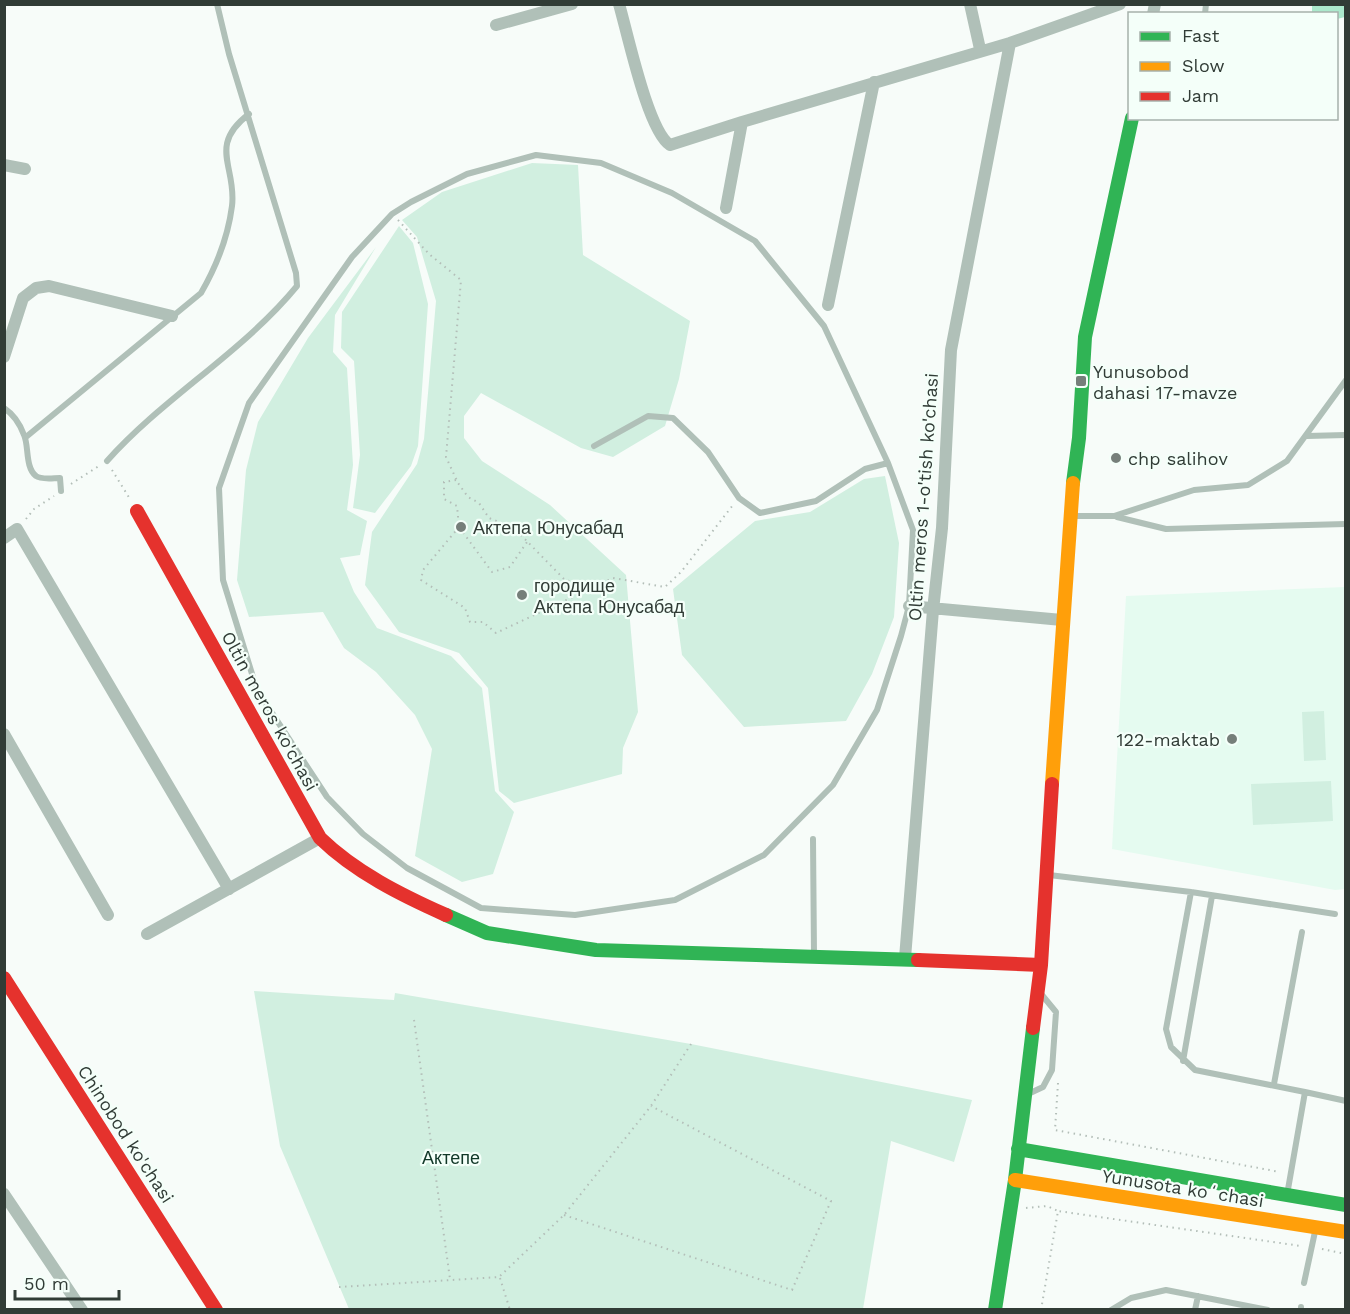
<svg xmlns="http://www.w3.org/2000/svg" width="1350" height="1314" font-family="'Work Sans',sans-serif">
  <rect width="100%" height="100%" fill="#f7fcf9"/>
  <path fill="#e5fbf0" d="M1345 587V889L1335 890 1112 849 1126 596Z"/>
  <path fill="#d1efe0" d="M532 163 578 165 583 255 690 321 679 379 665 426 613 457 581 448 481 393 464 416V438L482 461 550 505 626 575 638 712 623 748 622 774 514 803 499 791 488 688 459 653 399 632 365 585 372 532 417 464 424 439 436 301 417 237 402 220 442 192Z
    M399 226 413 243 428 304 418 446 411 466 375 513 353 508 360 455 354 361 341 348 342 312Z
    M376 247 335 315 333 352 347 368 353 465 347 510 367 521 360 555 340 558 354 592 377 628 451 656 482 688 495 791 514 812 493 874 462 882 415 856 432 749 415 715 376 672 344 648 323 612 249 617 237 580 246 470 258 422 308 338Z
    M885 476 899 543 894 617 872 674 846 721 744 727 682 655 673 589 755 521 810 512 864 479Z
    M1324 711 1326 760 1304 761 1302 712Z
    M1331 781 1333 821 1253 825 1251 784Z
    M254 991 394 1000 395 993 691 1044 972 1100 954 1162 891 1141 863 1309H349L280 1146Z"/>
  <path fill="#abe9cc" d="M1312 5H1345V17L1337 19 1336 14 1312 13Z"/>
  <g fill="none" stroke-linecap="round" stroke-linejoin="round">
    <path stroke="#b3beb8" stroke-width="2" stroke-dasharray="1.5 4.5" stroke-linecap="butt" d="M398 220 429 254 461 280 446 457 458 483 468 497 479 503 489 518 514 528 565 580 594 587 613 578 665 587 681 572 733 505
      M112 470 130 499
      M456 480 444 482V499L457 506 459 527 492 572 510 567 527 542
      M71 484 99 466
      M26 519 34 509 54 496
      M459 527 423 570 421 580 465 608 470 622H483L496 633 594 587
      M414 1020 450 1279
      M1058 1083 1055 1130 1280 1172
      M1026 1208 1047 1206 1058 1211
      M564 1215 792 1290 831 1201 651 1106
      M1322 1249 1346 1254
      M500 1278 510 1310
      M339 1287 499 1277 564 1215 651 1106 691 1044
      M1041 1310 1058 1211 1301 1246"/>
    <path stroke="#b0c0b8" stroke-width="6" d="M1205 14 1206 4
      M536 155 601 163 672 193 755 241 824 326 888 463 913 530 909 606 901 636 877 710 833 785 764 855 675 900 575 915 481 908 407 868 363 834 327 797 257 690 223 580 219 488 249 403 352 257 392 214 411 202 467 174Z
      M4 408C13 414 20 424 24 435 29 445 25 468 36 476 41 480 53 478 60 478L61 491
      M1307 436 1346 435
      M26 437 201 293C216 267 228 237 232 206 237 167 207 146 249 114
      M594 446 648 416 673 418 708 452 739 498 760 513 816 501 865 469 888 463
      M107 461C164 397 242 353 297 286L296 273 229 54 217 4
      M1071 516H1114L1194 490 1248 485 1287 461 1346 380
      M1117 517 1166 529 1346 524
      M813 839 814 954
      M1049 875 1191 892 1335 914
      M1191 892 1166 1029 1171 1047 1195 1070 1305 1092
      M1183 1061 1212 896
      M1274 1084 1302 932
      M1028 1094 1043 1087 1052 1070 1056 1012 1042 995
      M1287 1195 1305 1092 1346 1101
      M1304 1283 1316 1227
      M1111 1310 1131 1298 1166 1290 1268 1310
      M1195 1310 1198 1296
      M1301 1310V1307"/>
    <path stroke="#b0c0b8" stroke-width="12" d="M619 4C628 35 648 131 670 145L742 122
      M970 4 980 49
      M1153 14 1155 4
      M496 25 572 4
      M4 165 25 169
      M726 208 742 122 1010 43 1120 4
      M828 305 874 82
      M4 357 23 298 36 288 49 286 172 316
      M4 538 17 529 229 889
      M909 606 1062 620
      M4 734 108 915
      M147 934 320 838
      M905 958 933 610 942 528 951 350 1010 43
      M4 1194 82 1310"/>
    <path stroke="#30b455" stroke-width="14" d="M1073 483 1079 438 1085 337 1132 118
      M446 915 487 933 596 950 918 960
      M1018 1149 1346 1205
      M995 1310 1015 1180 1033 1028"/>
    <path stroke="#ff9f0a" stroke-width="14" d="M1052 784 1073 483
      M1015 1180 1346 1232"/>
    <path stroke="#e5322d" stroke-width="14" d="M137 511 320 838C355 872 401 895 446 915
      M918 960 1041 965
      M4 978 216 1310
      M1033 1028 1041 965 1052 784"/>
  </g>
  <g fill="#767f7a" stroke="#f4fff9" stroke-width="2">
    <rect x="1075" y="375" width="12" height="12" rx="3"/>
    <circle cx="1116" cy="458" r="6"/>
    <circle cx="461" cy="527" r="6"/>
    <circle cx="522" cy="595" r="6"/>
    <circle cx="1232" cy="739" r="6"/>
  </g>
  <g text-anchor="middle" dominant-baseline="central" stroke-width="4.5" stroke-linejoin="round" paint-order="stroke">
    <g font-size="18" fill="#313c36" stroke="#f4fff9" text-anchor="start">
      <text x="1093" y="371">Yunusobod<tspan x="1093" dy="21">dahasi 17-mavze</tspan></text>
      <text x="1128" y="458">chp salihov</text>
      <text x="473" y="527">Актепа Юнусабад</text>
      <text x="534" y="585">городище<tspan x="534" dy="21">Актепа Юнусабад</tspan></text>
      <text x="1220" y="739" text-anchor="end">122-maktab</text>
    </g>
    <g font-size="18" fill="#313c36" stroke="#f4fff9">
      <text transform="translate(923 497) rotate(-86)">Oltin meros 1-o'tish ko'chasi</text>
      <text transform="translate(270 711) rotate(61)">Oltin meros ko'chasi</text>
      <text transform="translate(126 1134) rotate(57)">Chinobod ko'chasi</text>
      <text transform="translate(1183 1188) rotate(9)">Yunusota koʻchasi</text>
    </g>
    <g font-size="18" fill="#113828" stroke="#f4fff9">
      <text x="451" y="1157">Актепе</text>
    </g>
  </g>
  <rect width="1350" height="1314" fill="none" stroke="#313c36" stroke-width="12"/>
  <rect x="1128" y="12" width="210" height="108" fill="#f4fff9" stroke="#a6b1ab" stroke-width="1.5"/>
  <rect x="1140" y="32" width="30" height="9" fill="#30b455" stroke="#a6b1ab" stroke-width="1.5"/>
  <text x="1182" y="42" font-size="18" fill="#313c36">Fast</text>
  <rect x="1140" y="62" width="30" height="9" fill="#ff9f0a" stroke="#a6b1ab" stroke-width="1.5"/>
  <text x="1182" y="72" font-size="18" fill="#313c36">Slow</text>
  <rect x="1140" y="92" width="30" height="9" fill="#e5322d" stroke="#a6b1ab" stroke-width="1.5"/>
  <text x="1182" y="102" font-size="18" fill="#313c36">Jam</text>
  <path d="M15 1290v9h104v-9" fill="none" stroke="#313c36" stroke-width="3"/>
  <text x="24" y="1290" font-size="18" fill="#313c36" stroke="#f4fff9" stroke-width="4.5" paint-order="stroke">50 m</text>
</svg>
